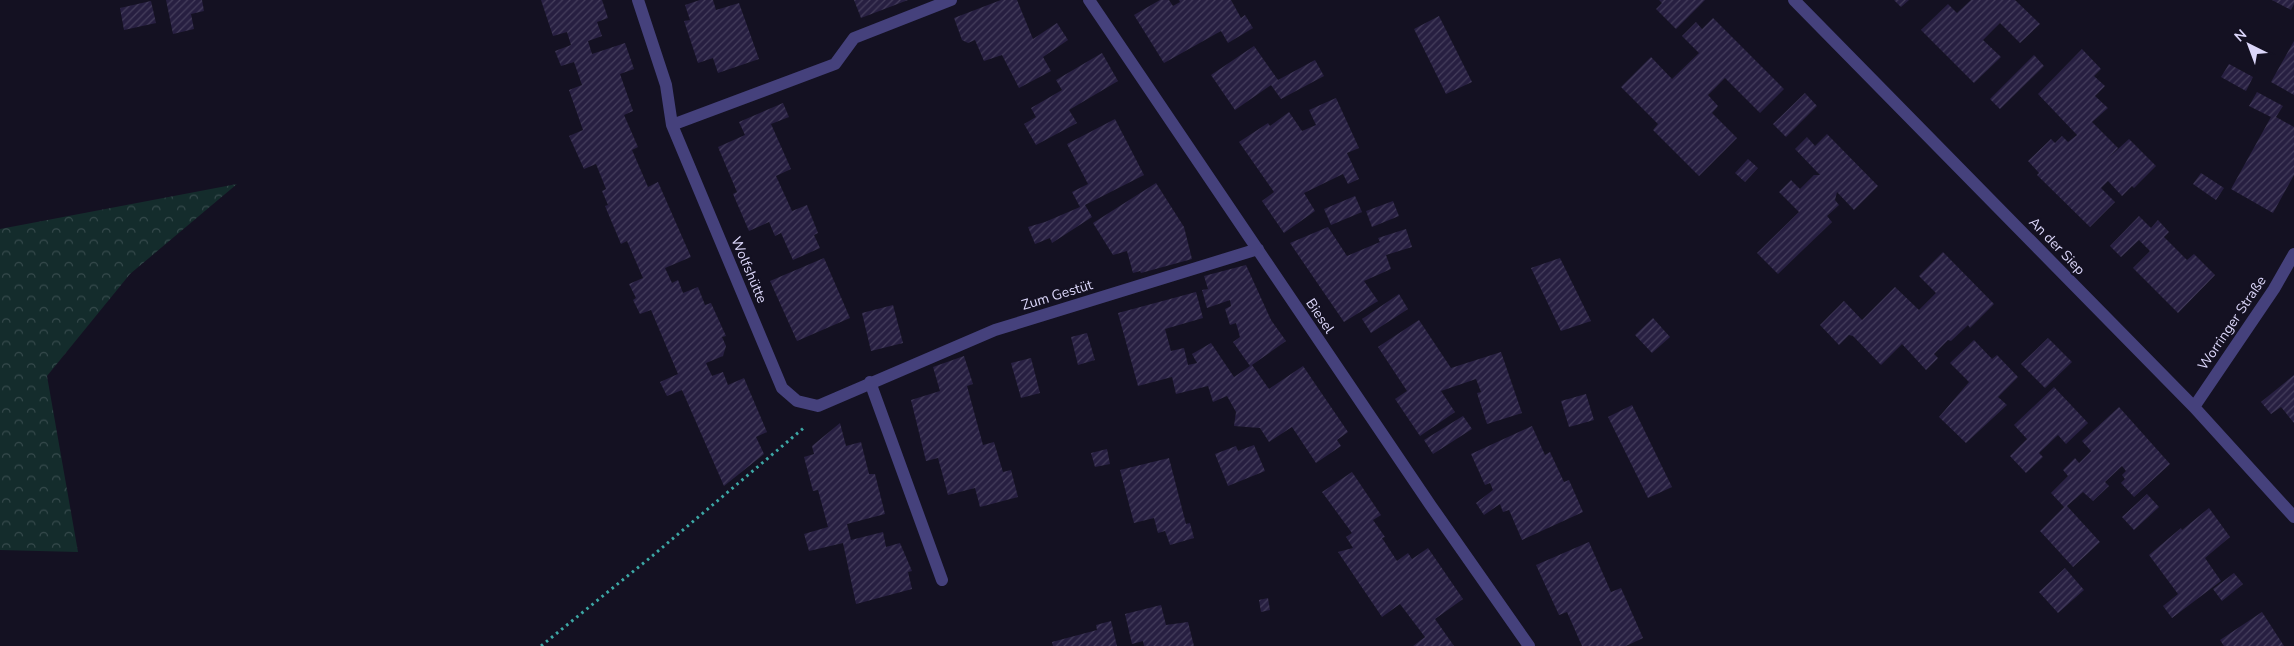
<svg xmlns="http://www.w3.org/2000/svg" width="2294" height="646" font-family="'Nunito Sans',sans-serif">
  <defs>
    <pattern id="forest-crowns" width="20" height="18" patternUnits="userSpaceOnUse" patternTransform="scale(1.25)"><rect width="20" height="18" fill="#142c2c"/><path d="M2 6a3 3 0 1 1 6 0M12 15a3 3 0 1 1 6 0" fill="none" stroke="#364a4c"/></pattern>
    <pattern id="building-hatch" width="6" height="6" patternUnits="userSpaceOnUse" patternTransform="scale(1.25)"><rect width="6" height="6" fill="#271f41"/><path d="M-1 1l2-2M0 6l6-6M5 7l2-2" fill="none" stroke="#463f5d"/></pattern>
  </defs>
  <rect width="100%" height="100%" fill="#141122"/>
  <path fill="url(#forest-crowns)" d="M237 184 130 274 47 376 78 552 0 550V229Z"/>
  <path fill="url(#building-hatch)" d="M166 0H202L204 11 191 14 194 29 173 34Z
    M541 0H602L608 18 597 22 602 36 588 41 592 54 625 43 634 69 620 74 633 111 624 115 638 147 632 150 648 187 658 182 691 257 665 268 672 283 678 280 683 293 698 287 705 305 711 303 726 336 722 337 726 346 723 356 706 363 712 376 723 372 728 385 744 378 767 432 756 437 764 454 724 486 682 390 667 396 660 382 678 374 651 310 640 314 633 300 636 298 629 284 643 278 627 241 621 244 605 206 608 205 602 191 606 189 596 164 584 169 569 136 583 130 569 90 582 85 574 62 561 66 555 51 571 45 567 32 553 36Z
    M700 0H713L716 10 739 3 759 59 718 73 713 58 698 63 684 21 690 20 685 5Z
    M854 0H908L861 18Z
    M1001 0H1017L1033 39 1057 23 1068 40 1043 57 1051 71 1019 88 1002 55 984 61 975 40 968 43 962 40 954 18Z
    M1160 0H1169L1173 6 1180 2 1179 0H1231L1241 18 1245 15 1253 28 1228 43 1221 31 1164 63 1134 15Z
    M1659 0H1705L1676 29 1656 9 1662 3Z
    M1894 0H1909L1901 7Z
    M1971 0H2015L2040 24 2020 43 2000 23 1983 40 2001 57 1974 83 1921 30 1948 4 1957 13Z
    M2272 0H2294V4L2291 10Z
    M151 1 156 23 124 30 120 8Z
    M1439 16 1472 82 1446 94 1414 29Z
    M1713 18 1784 89 1760 113 1725 78 1708 95 1718 106 1712 113 1737 138 1699 176 1653 130 1658 124 1621 87 1651 57 1672 79 1699 53 1682 36 1696 22 1702 29Z
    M2294 41V95L2271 82Z
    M1254 46 1278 80 1315 60 1324 76 1281 99 1271 85 1235 110 1211 75Z
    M2082 49 2101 69 2094 76 2105 86 2095 96 2108 108 2092 122 2118 148 2106 160 2129 139 2156 166 2134 188 2132 186 2122 196 2108 181 2101 188 2115 202 2090 227 2037 175 2039 173 2028 161 2051 139 2055 143 2062 136 2068 142 2077 135 2038 94Z
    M1102 53 1118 81 1069 110 1077 123 1036 145 1024 124 1036 117 1031 108 1062 90 1056 80Z
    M2034 55 2044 66 2000 109 1990 99Z
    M2229 64 2253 77 2246 91 2221 77Z
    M2257 92 2283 106 2276 117 2294 127V175L2273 213 2231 189 2271 117 2249 106Z
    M1805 93 1817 106 1786 137 1773 124Z
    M1336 98 1359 148 1347 153 1359 179 1348 184 1343 174 1304 193 1315 211 1284 233 1262 201 1274 192 1239 142 1268 123 1270 126 1289 112 1302 131 1316 125 1309 110Z
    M783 103 789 117 771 124 791 169 776 176 792 211 807 205 818 233 814 235 820 248 793 260 781 233 775 236 769 222 749 231 733 194 737 192 718 147 745 135 739 122Z
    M1115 119 1144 175 1085 205 1092 217 1052 243 1050 238 1035 244 1028 227 1045 222 1080 207 1072 192 1088 184 1067 144Z
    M1827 134 1878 186 1854 210 1837 192 1835 200 1839 205 1827 216 1832 222 1778 274 1757 253 1799 212 1779 192 1791 180 1800 189 1814 175H1820L1795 149 1807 137 1815 146Z
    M1748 159 1758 168 1745 182 1735 173Z
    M2201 173 2224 188 2216 200 2193 184Z
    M1156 183 1184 227 1192 259 1141 273 1140 271 1133 273 1127 251 1113 255 1093 223Z
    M1355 196 1362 212 1331 225 1324 209Z
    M1393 201 1399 216 1372 227 1366 211Z
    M2139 216 2151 228 2158 220 2169 232 2164 237 2187 260 2194 254 2215 275 2178 313 2133 268 2150 251 2139 240 2121 257 2110 246Z
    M1328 227 1347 256 1380 242 1378 238 1406 229 1412 247 1386 255 1391 269 1364 281 1378 301 1344 322 1290 243Z
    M1943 252 1994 304 1970 328 1968 325 1951 341 1948 340 1934 354 1938 358 1926 370 1902 344 1881 365 1853 336 1849 335 1839 345 1820 325 1844 301 1862 320 1895 287 1919 310 1936 293 1919 276Z
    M824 258 850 318 797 341 770 281Z
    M1560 258 1591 321 1561 331 1531 268Z
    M1246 265 1271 320 1286 341 1252 365 1269 389 1303 366 1348 432 1337 440 1341 446 1316 463 1292 427 1269 442 1260 428 1234 426 1236 412 1227 396 1213 402 1208 386 1176 394 1172 377 1138 386 1118 313 1196 292 1203 318 1165 329 1171 351 1184 348 1188 365 1197 363 1192 354 1211 343 1234 377 1250 366 1233 342 1240 337 1236 323 1230 325 1225 309 1231 306 1230 300 1207 308 1202 290 1208 289 1204 276Z
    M1399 294 1408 309 1371 333 1362 319Z
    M893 305 903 343 871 351 862 313Z
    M1653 318 1670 337 1652 353 1635 335Z
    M1419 320 1451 368 1501 352 1522 413 1487 424 1477 393 1481 392 1476 379 1441 391 1455 412 1420 436 1395 399 1407 391 1378 347Z
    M1087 333 1095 360 1078 365 1071 337Z
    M2048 338 2072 362 2045 388 2021 364Z
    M1974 340 1992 359 1997 355 2018 377 1998 397 2007 405 1966 443 1939 417 1969 382 1950 363Z
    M964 356 973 384 967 386 983 445 994 442 1003 472 1011 470 1018 497 980 507 975 488 948 495 938 458 926 461 911 400 940 391 933 367Z
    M1031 358 1040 393 1021 398 1011 363Z
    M2294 375V423L2281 407 2271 414 2261 402Z
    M2054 387 2088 423 2066 444 2058 435 2039 453 2043 457 2026 473 2010 456 2027 439 2014 425Z
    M1586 394 1594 420 1569 427 1561 401Z
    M1632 405 1672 487 1648 498 1608 417Z
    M2119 407 2170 464 2134 497 2121 483 2125 479 2122 475 2126 471 2122 466 2105 482 2109 486 2093 501 2083 492 2067 506 2100 542 2073 567 2040 531 2064 507 2051 493 2068 476 2063 470 2075 458 2079 463 2091 451 2082 441Z
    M1463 416 1472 429 1433 454 1424 440Z
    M840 423 846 446 861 442 869 474H875L885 514 847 524 851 540 883 532 886 547 900 543 912 571 908 572 912 589 856 604 843 543 809 551 804 534 828 527 818 490 813 491 804 457 814 454 812 446Z
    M1532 426 1545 455 1550 452 1564 482 1569 480 1583 512 1522 540 1509 510 1503 512 1500 504 1484 515 1476 503 1493 490 1490 483 1485 485 1471 454Z
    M1254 445 1265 471 1228 486 1215 454 1236 446 1238 451Z
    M1107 449 1110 464 1095 467 1091 453Z
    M1169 458 1186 524 1190 523 1194 538 1170 545 1165 531 1158 533 1154 518 1134 523 1120 470Z
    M1352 472 1381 515 1373 520 1385 537 1382 538 1397 561 1408 553 1412 559 1428 548 1463 599 1435 619 1454 646H1413L1425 637 1400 604 1382 617 1338 552 1353 548 1346 537 1352 533 1322 492Z
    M2147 494 2159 507 2134 530 2122 517Z
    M2209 508 2230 537 2205 558 2221 581 2172 618 2163 606 2178 594 2149 555 2181 528 2182 530Z
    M1589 542 1611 592 1621 588 1643 638 1626 646H1582L1567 612 1559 615 1536 565Z
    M2065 568 2084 590 2058 613 2039 592Z
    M2234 573 2243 584 2222 601 2213 589Z
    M1268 598 1270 610 1261 612 1259 600Z
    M1161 605 1166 625 1188 622 1194 646H1144L1143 641 1132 644 1125 614Z
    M2262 612 2284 646H2224L2220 640Z
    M1111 621 1117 646H1053L1052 642 1097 630 1096 625Z"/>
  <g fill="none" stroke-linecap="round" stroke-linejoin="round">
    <path stroke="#3da8a6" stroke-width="3" stroke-dasharray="2.5 4" stroke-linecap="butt" d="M541 646 651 557 806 426"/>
    <path stroke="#45417c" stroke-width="12" d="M638 0 666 85 672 125
      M951 0 854 38 835 64 672 125 782 388 797 401 818 406 995 330 1258 249
      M1089 0 1431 506 1529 646
      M1794 0 2194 407 2294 517
      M870 382 942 580
      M2194 407 2274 289 2294 254"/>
  </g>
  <g text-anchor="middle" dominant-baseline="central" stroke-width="4.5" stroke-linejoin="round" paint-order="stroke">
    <g font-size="14" fill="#dcd7fa" stroke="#141122">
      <text transform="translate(2057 246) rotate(46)">An der Siep</text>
      <text transform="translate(749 270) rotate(67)">Wolfshütte</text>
      <text transform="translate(1057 295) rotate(-17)">Zum Gestüt</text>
      <text transform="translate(1320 316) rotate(56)">Biesel</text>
      <text transform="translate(2232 323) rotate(-56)">Worringer Straße</text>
    </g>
  </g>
  <g transform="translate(2249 45) rotate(318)" stroke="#141122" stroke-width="4" paint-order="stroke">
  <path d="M0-4L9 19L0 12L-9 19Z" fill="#dcd7fa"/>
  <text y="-8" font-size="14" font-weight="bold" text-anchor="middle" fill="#dcd7fa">N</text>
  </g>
</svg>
